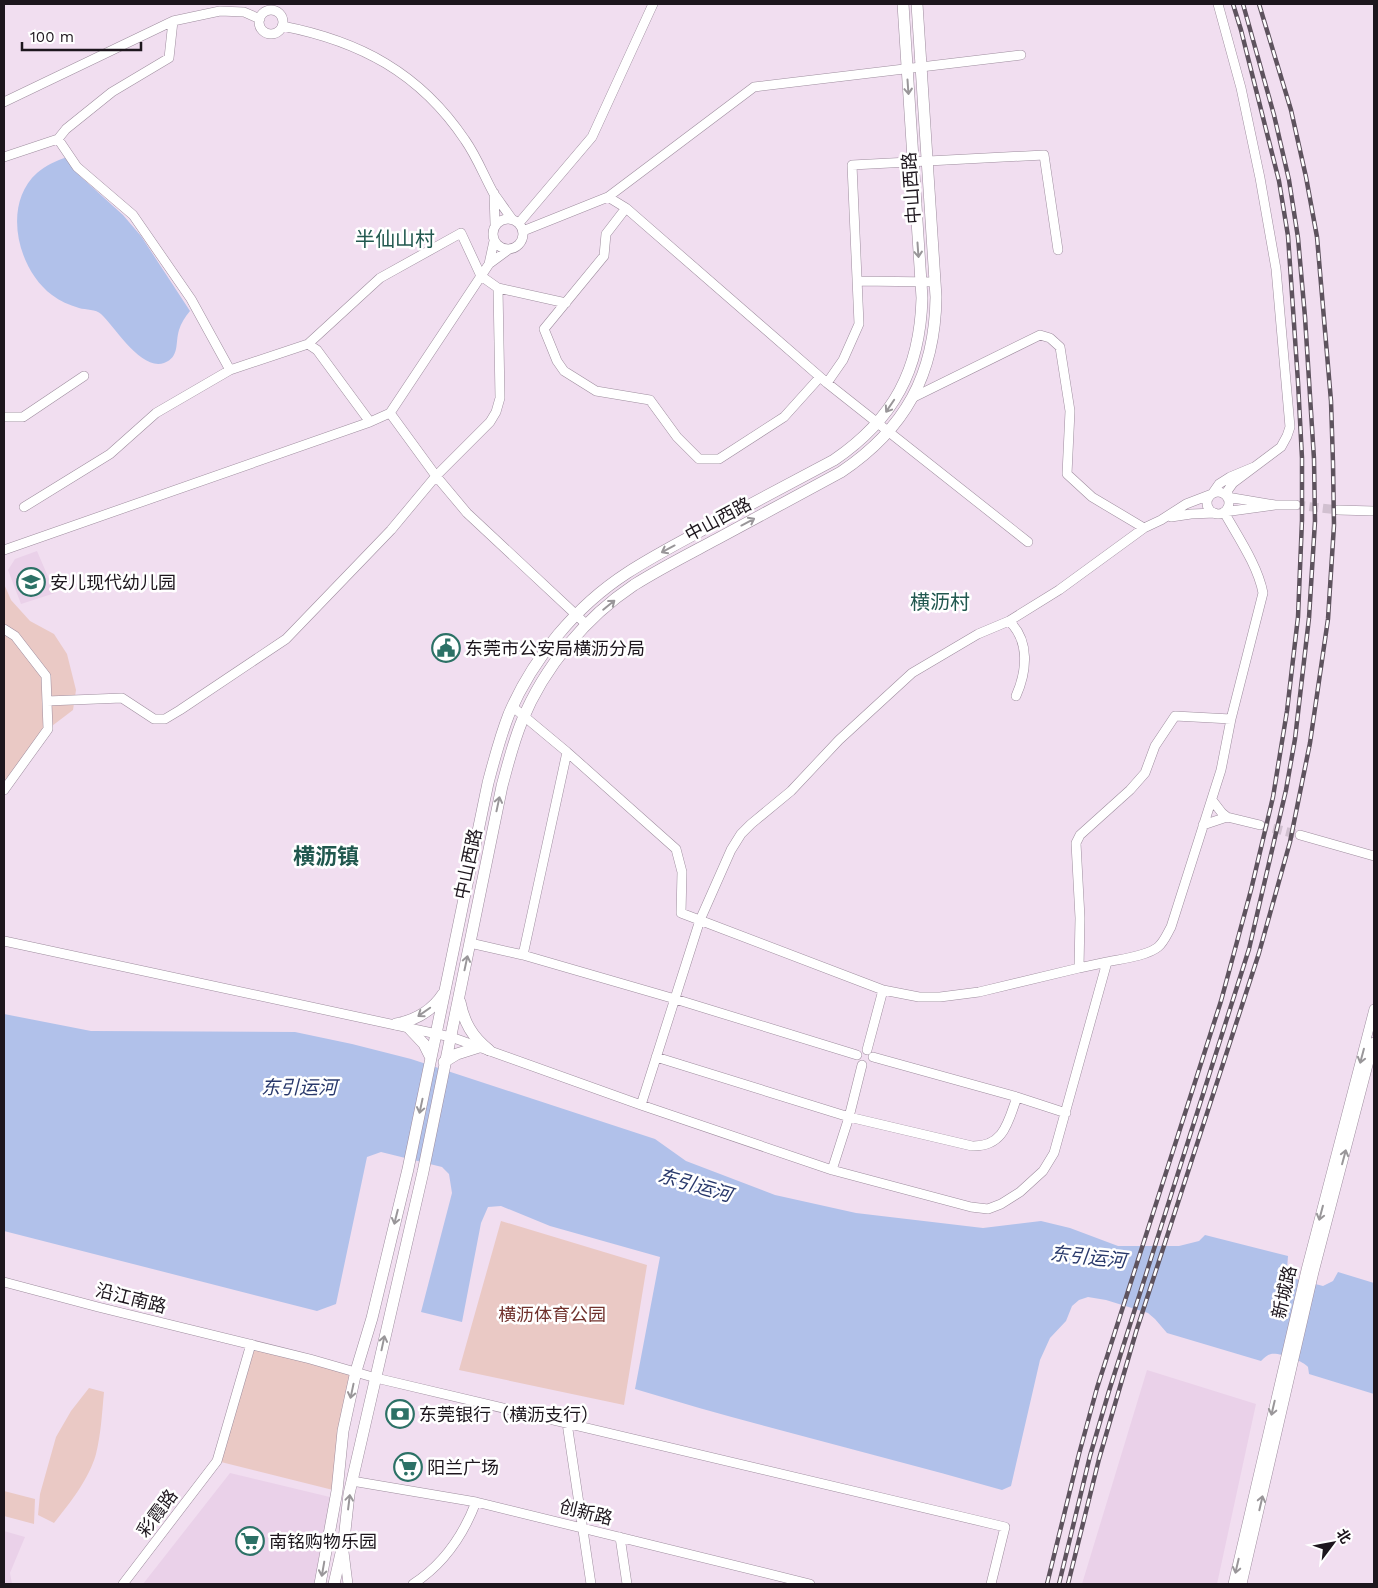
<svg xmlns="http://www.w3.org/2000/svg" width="1378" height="1588" font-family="'Work Sans','Noto Sans SC',sans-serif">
  <rect width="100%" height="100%" fill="#f1def0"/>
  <path fill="#ead1e9" d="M37 551 55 593 21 604 8 570 15 559Z
    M1147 1370 1256 1404 1217 1584H1082Z
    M230 1473 334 1498 314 1584H143Z
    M4 1531 25 1537 10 1573 12 1584H4Z"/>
  <path fill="#eac9c5" d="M4 584 11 600 30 621 54 634 67 654 76 690 73 710 48 729 4 790Z
    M501 1221 647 1265 624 1405 459 1370Z
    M251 1344 356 1371 337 1491 217 1461Z
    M89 1388 104 1392C102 1413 101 1434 96 1454 89 1479 70 1503 54 1523L38 1515 40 1494 56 1437 71 1411Z
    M4 1491 35 1499 34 1524 4 1516Z"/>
  <path fill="#b1c1ea" d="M67 157 80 176 123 215 141 236 190 311C185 317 181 323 179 330 175 343 180 357 164 363 141 371 115 327 101 314 96 309 86 310 79 308 69 305 60 301 52 295 17 269 2 204 37 173 46 165 56 161 67 157Z
    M4 1014 91 1031 295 1032 352 1044 411 1059 655 1139 686 1161 775 1195 856 1213 983 1228 1041 1221 1070 1228 1118 1246H1179L1199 1241 1205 1235 1288 1256 1287 1269 1296 1279 1323 1286 1333 1281 1338 1272 1374 1283V1394L1309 1374 1308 1367C1304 1361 1278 1352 1271 1354 1267 1355 1264 1358 1261 1361L1167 1333 1155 1319 1148 1313 1106 1300 1088 1297 1079 1300 1072 1306 1066 1321 1050 1338 1040 1360 1011 1486 1002 1490C880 1455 756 1426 635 1389L660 1257 550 1226 501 1206 488 1207 481 1223 462 1322 421 1312 452 1193 449 1174 442 1167 381 1152 367 1157 336 1304 317 1311 4 1231Z"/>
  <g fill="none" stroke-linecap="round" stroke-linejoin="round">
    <path stroke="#d1c0d0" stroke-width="9" stroke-dasharray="9 4.5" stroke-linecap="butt" d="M1296 505 1338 510
      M1260 825 1300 835"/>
    <defs>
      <path id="minor" d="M1218 4 1241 88 1260 178 1276 269 1290 427 1287 436 1281 447 1233 483 1228 490 1227 497 1275 505H1296
        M259 22a12 12 0 1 1 24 0a12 12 0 1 1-24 0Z
        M282 26C360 41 420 73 465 140 477 157 484 176 494 194 500 202 506 211 512 219
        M4 102 173 21 220 11 244 12 260 19
        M58 139 77 167 133 215 191 299 230 370
        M4 157 58 139 66 129 112 92 169 58 173 21
        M494 193 495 224
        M608 197 626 208 827 383 1028 542
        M626 208 606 234 604 256 544 329 557 361 564 371 596 391 650 400 677 437 699 459H719L784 417 820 377
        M493 234a15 15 0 1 1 30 0a15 15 0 1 1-30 0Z
        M519 223 592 137 653 4
        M523 231 608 197 754 87 1021 55
        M489 264 494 241
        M858 281 935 282
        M498 288 566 303
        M827 383 843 360 859 324 852 165 1044 155 1058 250
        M912 398 1040 335 1050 338 1060 347 1070 411 1067 474 1092 497 1144 528
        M390 413 436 476 467 513 587 625
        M4 417H23L84 376
        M1207 503a11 11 0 1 1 22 0a11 11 0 1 1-22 0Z
        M24 507 110 454 156 413 230 370 308 344 317 350 370 422
        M1338 510 1374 511
        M1171 517 1191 514 1215 513
        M4 550 370 422 390 413 489 264 508 250
        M1009 621C1030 641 1027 671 1016 696
        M4 629 15 636 46 676 48 729 4 790
        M47 701 122 698 154 719H165L180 710 286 639 391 530 436 476 490 422 496 412 500 398 498 288 481 276 461 233 380 278 308 344
        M513 707 567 752 676 849 682 872 681 913 883 990 919 997H940L979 992 1079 968
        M1227 817 1260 825
        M1203 825 1227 817 1222 813 1212 800
        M1300 835 1374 856
        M4 941 451 1037 641 1105 832 1170 971 1207 988 1209 1001 1204 1020 1192 1043 1171 1054 1153 1107 962C1121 959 1147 956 1158 947 1164 942 1167 934 1171 927L1221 770 1231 719 1263 593C1258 566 1238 537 1224 512L1275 505
        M470 943 523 955 675 999 857 1055
        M523 955 567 752
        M1107 962 1079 968 1080 918 1076 843 1080 835 1130 790 1145 773 1155 746 1175 716 1231 719
        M867 1050 883 990
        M656 1057 849 1117 972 1146C1004 1147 1008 1122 1017 1097
        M873 1057 1017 1097 1066 1113
        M641 1105 700 920 731 850 741 834 751 824 791 791 839 740 912 673 978 634 1009 621 1059 590 1144 528 1161 520 1186 504 1212 494 1219 484 1230 477 1254 467
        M832 1170 849 1117 862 1065
        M4 1282 98 1307 310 1359 376 1378 1005 1527 991 1584
        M567 1423 591 1584
        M352 1481 476 1502 810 1584
        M620 1537 627 1584
        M344 1552 348 1584
        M123 1584 217 1461 251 1344
        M413 1584C444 1564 463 1536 476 1502
        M1233 1584 1306 1270 1374 1009
        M1242 1584 1314 1272 1374 1042"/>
      <path id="major" d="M460 1002C464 1022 472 1037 489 1050
        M396 1024C416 1020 432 1011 443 994
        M408 1027 424 1044 431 1058
        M444 1062 457 1054 479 1047
        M320 1584 337 1491 343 1431 356 1371 372 1318 408 1169 488 783C494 760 500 737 509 714 533 658 576 606 627 573 653 556 682 541 710 526 751 504 792 482 834 460 894 419 920 370 922 298L903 4
        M334 1584 344 1540 349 1494 423 1172 502 786C508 764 513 743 522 721 544 667 586 617 634 585 661 568 689 554 717 539 758 517 800 494 841 472 905 429 935 375 936 297L917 4"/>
    </defs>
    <use href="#minor" stroke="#9e8d9e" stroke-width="10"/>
    <use href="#major" stroke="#9e8d9e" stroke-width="12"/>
    <use href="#minor" stroke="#fff" stroke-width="9"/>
    <use href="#major" stroke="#fff" stroke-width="11"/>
    <defs>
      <path id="rail" d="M1047 1584 1079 1454 1097 1388 1221 1001 1251 890 1273 797 1287 711 1298 617 1302 520V458L1298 382 1288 236 1279 181 1241 30 1233 4
        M1059 1584 1090 1456 1109 1391 1249 949 1286 790 1295 739 1309 618 1315 521 1314 459 1305 317 1298 238 1289 180 1274 115 1243 4
        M1068 1584 1099 1459 1136 1332 1259 953 1290 842 1310 743 1328 619 1334 525 1333 463 1331 401 1317 237 1306 177 1291 110 1259 4"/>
    </defs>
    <use href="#rail" stroke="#5e535e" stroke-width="4.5"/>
    <use href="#rail" stroke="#fff" stroke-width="2.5" stroke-dasharray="8" stroke-linecap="butt"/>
  </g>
  <defs><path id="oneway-shaft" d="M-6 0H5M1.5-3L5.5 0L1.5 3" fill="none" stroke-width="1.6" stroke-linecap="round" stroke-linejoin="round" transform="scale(1.25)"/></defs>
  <g stroke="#999699">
    <use href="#oneway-shaft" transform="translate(908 87) rotate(86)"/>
    <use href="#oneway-shaft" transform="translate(918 250) rotate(86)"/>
    <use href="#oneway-shaft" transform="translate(890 406) rotate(124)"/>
    <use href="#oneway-shaft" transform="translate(748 522) rotate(-28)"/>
    <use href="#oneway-shaft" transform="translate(668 549) rotate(152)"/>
    <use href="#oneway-shaft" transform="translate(609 605) rotate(-39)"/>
    <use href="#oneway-shaft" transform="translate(498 804) rotate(-78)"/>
    <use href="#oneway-shaft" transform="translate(466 963) rotate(-78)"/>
    <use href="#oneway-shaft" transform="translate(424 1012) rotate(145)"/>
    <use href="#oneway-shaft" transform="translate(1362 1056) rotate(105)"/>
    <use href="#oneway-shaft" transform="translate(421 1106) rotate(102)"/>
    <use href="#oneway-shaft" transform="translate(1344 1157) rotate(-75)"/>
    <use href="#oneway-shaft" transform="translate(1321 1213) rotate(105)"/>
    <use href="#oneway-shaft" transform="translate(396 1217) rotate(104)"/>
    <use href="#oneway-shaft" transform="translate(383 1343) rotate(-78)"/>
    <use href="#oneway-shaft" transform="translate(352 1391) rotate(102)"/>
    <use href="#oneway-shaft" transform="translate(1273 1408) rotate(103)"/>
    <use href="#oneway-shaft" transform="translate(349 1502) rotate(-83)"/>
    <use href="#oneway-shaft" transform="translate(1261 1503) rotate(-77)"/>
    <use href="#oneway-shaft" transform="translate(1237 1566) rotate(103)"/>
    <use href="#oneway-shaft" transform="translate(323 1569) rotate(100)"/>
  </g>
  <defs>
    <symbol id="school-ring" viewBox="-11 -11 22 22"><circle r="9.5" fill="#fff" stroke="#2c7166" stroke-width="1.5"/><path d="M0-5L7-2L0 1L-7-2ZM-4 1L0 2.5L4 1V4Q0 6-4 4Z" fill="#2c7166"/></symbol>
    <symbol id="civic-ring" viewBox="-11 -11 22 22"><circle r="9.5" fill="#fff" stroke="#2c7166" stroke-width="1.5"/><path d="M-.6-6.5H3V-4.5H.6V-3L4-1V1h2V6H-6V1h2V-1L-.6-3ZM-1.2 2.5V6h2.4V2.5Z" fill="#2c7166"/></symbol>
    <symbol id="bank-ring" viewBox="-11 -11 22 22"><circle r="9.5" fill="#fff" stroke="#2c7166" stroke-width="1.5"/><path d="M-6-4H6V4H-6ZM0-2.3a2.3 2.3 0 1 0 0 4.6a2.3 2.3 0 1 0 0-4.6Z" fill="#2c7166"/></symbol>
    <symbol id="supermarket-ring" viewBox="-11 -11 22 22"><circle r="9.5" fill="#fff" stroke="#2c7166" stroke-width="1.5"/><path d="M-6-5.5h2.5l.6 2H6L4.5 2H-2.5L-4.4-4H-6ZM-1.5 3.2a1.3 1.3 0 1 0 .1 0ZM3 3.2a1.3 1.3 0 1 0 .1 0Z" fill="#2c7166"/></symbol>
  </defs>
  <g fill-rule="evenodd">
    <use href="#school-ring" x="15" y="566" width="32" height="32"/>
    <use href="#civic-ring" x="430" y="632" width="32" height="32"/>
    <use href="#bank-ring" x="384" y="1398" width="32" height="32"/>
    <use href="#supermarket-ring" x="392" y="1451" width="32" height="32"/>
    <use href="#supermarket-ring" x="234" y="1525" width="32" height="32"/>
  </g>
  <g text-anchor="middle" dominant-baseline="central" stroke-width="5" stroke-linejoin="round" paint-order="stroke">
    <g font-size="18" fill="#1d161d" stroke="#fff">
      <text transform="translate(911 188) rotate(-94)">中山西路</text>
      <text transform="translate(718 519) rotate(-28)">中山西路</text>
      <text transform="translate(468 864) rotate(-78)">中山西路</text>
      <text transform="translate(1284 1292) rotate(-77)">新城路</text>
      <text transform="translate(131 1298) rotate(14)">沿江南路</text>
      <text transform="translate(586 1512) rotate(14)">创新路</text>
      <text transform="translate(157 1513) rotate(-53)">彩霞路</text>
    </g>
    <g font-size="18" fill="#1d161d" stroke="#fff" text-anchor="start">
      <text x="50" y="582">安儿现代幼儿园</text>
      <text x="465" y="648">东莞市公安局横沥分局</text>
      <text x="419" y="1414">东莞银行（横沥支行）</text>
      <text x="427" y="1467">阳兰广场</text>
      <text x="269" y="1541">南铭购物乐园</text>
    </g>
    <g font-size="18" fill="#71322d" stroke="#fff">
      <text x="552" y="1314">横沥体育公园</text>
    </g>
    <g font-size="19" font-style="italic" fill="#28386b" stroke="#fff">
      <text x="299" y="1087">东引运河</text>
      <text transform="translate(695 1185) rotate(16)">东引运河</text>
      <text transform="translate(1088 1257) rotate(6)">东引运河</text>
    </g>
    <g font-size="20" fill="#21584f" stroke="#fff">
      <text x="395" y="239">半仙山村</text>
      <text x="940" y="602">横沥村</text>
    </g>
    <g font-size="22" font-weight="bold" fill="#21584f" stroke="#fff">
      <text x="326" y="856">横沥镇</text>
    </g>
  </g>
  <rect width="1378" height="1588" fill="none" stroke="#1d161d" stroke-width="10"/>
  <g transform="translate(1333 1543) rotate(58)" stroke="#ffffff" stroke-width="4" paint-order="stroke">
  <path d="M0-4L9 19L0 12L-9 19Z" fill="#1d161d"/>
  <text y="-8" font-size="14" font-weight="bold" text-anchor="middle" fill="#1d161d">北</text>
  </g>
  <path d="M22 42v8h119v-8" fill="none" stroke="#1d161d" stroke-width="2.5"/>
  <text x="30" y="42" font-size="15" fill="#1d161d" stroke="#ffffff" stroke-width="4" paint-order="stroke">100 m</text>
</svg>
